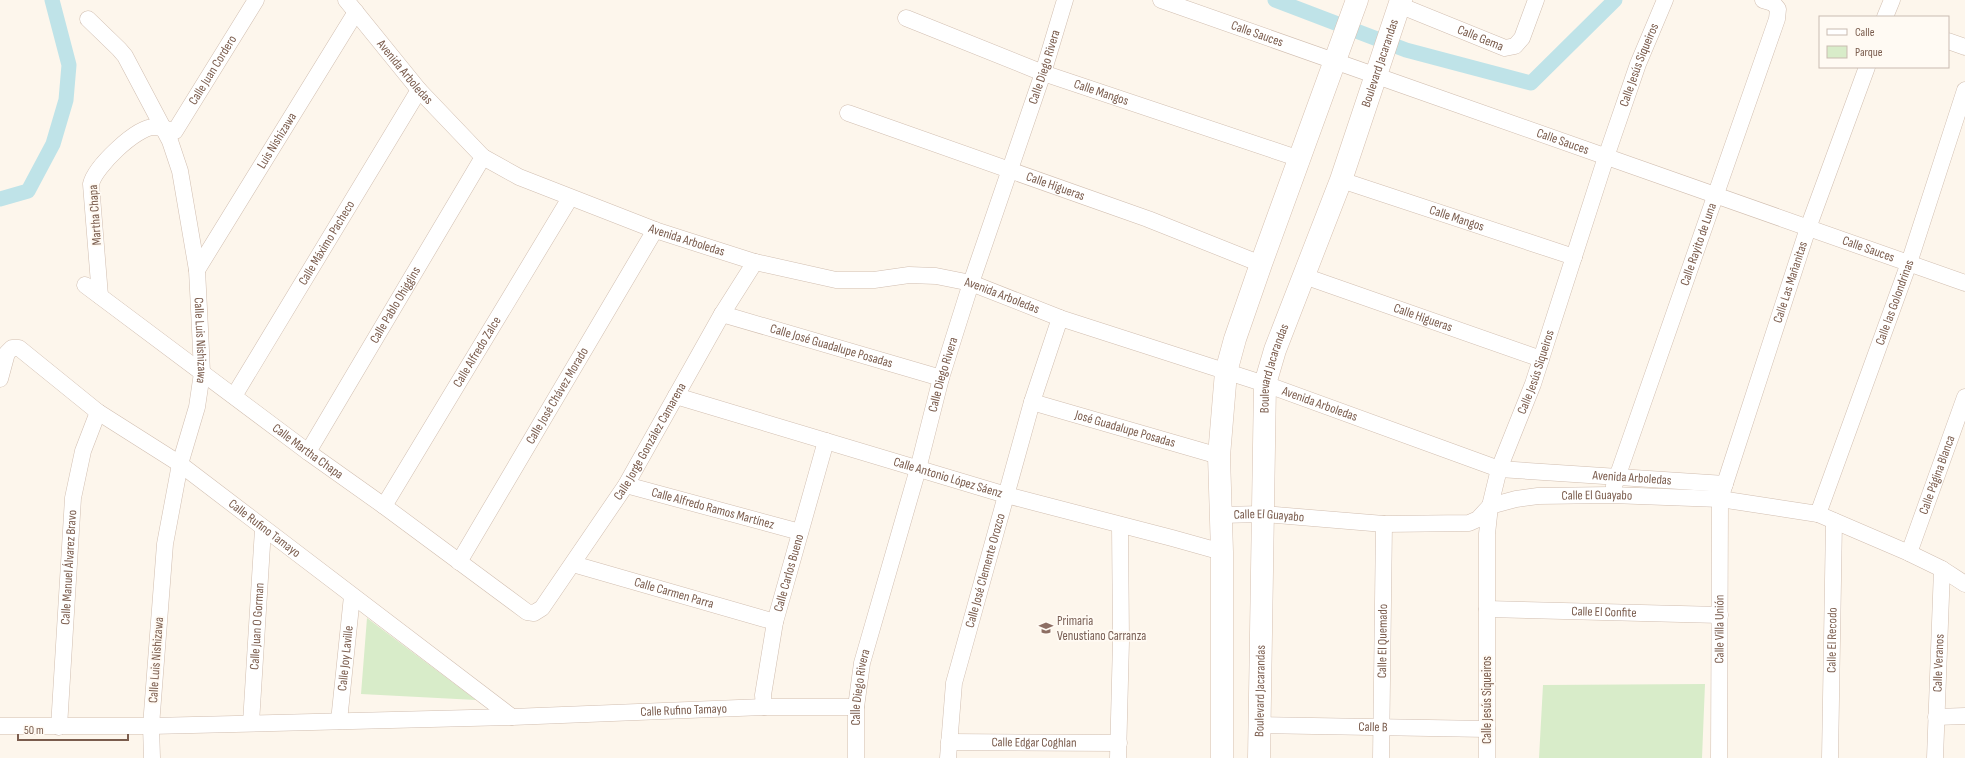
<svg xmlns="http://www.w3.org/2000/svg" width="1965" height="758" font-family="'Sofia Sans Condensed',sans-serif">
  <rect width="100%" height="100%" fill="#fdf6ec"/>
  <path fill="#d8ecc9" d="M367 618 476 700 361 694Z
    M1705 684 1702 758H1539L1543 685Z"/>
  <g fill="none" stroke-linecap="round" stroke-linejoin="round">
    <path stroke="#bfe3e8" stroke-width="15" d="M1275 0 1406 50 1531 83 1615 0
      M0 199 28 191 53 144 66 100 69 65 52 0"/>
    <defs>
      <g id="minor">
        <path id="s1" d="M346 0 419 90 483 157 519 177 655 230 755 262 836 280H874L909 275 936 276 971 283 1060 318 1265 384 1499 469 1725 484"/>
        <path id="s2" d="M1161 0 1965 283"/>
        <path id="s3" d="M1399 5 1505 48 1515 46 1522 38 1536 0"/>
        <path d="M1885 17 1892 0"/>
        <path id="s4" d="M906 18 1043 73 1300 159"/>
        <path id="s5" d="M88 19 119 49 125 56 170 141 180 171 197 270 200 329 202 373 197 407 180 464 165 544 151 726 152 758"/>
        <path d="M1948 41 1965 47"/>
        <path id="s6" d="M848 113 1148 219 1261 264"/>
        <path id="s7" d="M1341 180 1574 257"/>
        <path id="s8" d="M197 270 356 12"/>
        <path id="s9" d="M1304 276 1541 359"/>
        <path id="s10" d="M85 285 308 452 384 506 527 612 534 613 542 608 626 485 722 314 755 262"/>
        <path id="s11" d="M100 296 91 184C95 167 136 127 154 127 160 127 168 130 175 131L256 0"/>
        <path id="s12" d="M722 314 941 378"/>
        <path id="s13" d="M0 379 7 353 12 348H19L98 412 180 464 512 717 764 707H856"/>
        <path id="s14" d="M234 396 419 90"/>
        <path id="s15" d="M676 396 1006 495 1172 538 1222 552"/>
        <path id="s16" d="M1032 402 1219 456"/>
        <path id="s17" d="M308 452 483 157"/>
        <path id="s18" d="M626 485 800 532"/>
        <path id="s19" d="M1614 486 1777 19 1778 9 1773 3 1763 0"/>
        <path id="s20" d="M384 506 570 198"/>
        <path id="s21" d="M1818 514 1909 263 1965 90"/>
        <path id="s22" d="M1220 515 1263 514 1384 524 1469 523 1478 519 1490 506 1516 499 1538 496 1611 495 1720 499 1818 514 1909 553 1942 569 1965 584"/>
        <path id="s23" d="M1909 553 1965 397"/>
        <path id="s24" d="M459 562 655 230"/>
        <path id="s25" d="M573 564 775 622"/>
        <path id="s26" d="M1487 609 1720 615"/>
        <path id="s27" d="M764 707 763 695 775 622 826 441"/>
        <path d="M1936 717 1965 716"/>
        <path id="s28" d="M339 721 352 596"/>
        <path id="s29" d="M251 723 263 529"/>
        <path id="s30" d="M1259 725 1487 729"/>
        <path d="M0 726H151L512 717"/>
        <path id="s31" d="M59 727 73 498 83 451 98 412"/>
        <path id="s32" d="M949 742 1119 743"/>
        <path id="s33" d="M856 758V707L862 663 918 469 941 378 971 283 1043 73 1065 0"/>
        <path id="s34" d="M948 758 954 683 1032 402 1060 318"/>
        <path d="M1118 758 1121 641 1120 525"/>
        <path id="s35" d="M1381 758 1384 524"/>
        <path id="s36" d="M1487 758V534L1490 506 1499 469 1533 384 1606 157 1638 64 1665 0"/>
        <path id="s37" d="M1719 758 1720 499 1808 228 1867 67"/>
        <path id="s38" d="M1830 758 1834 521"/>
        <path id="s39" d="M1935 758 1942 569"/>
      </g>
      <g id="secondary">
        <path d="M1222 758V552L1219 456 1226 372 1235 339 1261 264 1357 0"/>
        <path id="s40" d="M1259 758 1265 384 1275 350 1341 180 1401 0"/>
      </g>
    </defs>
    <use href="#minor" stroke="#d1beb0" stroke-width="17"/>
    <use href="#secondary" stroke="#d6c0b0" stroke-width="23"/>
    <use href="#minor" stroke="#fff" stroke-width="16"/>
    <use href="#secondary" stroke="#fff" stroke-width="22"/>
  </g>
  <defs>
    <symbol id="school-bare" viewBox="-9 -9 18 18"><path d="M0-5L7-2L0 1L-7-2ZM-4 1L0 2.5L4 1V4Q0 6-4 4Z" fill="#8d6e63" stroke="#fffaf3" stroke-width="2.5" paint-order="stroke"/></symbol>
  </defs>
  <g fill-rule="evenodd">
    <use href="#school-bare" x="1036" y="618" width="20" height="20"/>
  </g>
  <g text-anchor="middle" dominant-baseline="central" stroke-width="3.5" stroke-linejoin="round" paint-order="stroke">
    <g font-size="13" fill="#7a5c4d" stroke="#fffaf3">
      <text stroke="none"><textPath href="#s2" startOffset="102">Calle Sauces</textPath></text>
      <text stroke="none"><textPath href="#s3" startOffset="88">Calle Gema</textPath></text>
      <text stroke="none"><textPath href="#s40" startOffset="715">Boulevard Jacarandas</textPath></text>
      <text stroke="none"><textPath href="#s36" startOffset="718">Calle Jesús Siqueiros</textPath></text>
      <text stroke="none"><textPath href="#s33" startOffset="719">Calle Diego Rivera</textPath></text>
      <text stroke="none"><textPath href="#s11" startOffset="293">Calle Juan Cordero</textPath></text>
      <text stroke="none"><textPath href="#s1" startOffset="93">Avenida Arboledas</textPath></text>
      <text stroke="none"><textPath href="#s4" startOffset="209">Calle Mangos</textPath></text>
      <text stroke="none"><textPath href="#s8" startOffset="152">Luis Nishizawa</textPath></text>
      <text stroke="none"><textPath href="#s2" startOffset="426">Calle Sauces</textPath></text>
      <text stroke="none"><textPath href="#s6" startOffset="220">Calle Higueras</textPath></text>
      <text transform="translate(95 215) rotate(-94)">Martha Chapa</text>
      <text stroke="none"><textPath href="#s7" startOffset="122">Calle Mangos</textPath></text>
      <text stroke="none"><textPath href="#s1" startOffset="429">Avenida Arboledas</textPath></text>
      <text stroke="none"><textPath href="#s14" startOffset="179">Calle Máximo Pacheco</textPath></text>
      <text stroke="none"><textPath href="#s19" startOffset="256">Calle Rayito de Luna</textPath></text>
      <text stroke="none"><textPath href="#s2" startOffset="750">Calle Sauces</textPath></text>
      <text stroke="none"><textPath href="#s37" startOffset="487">Calle Las Mañanitas</textPath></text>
      <text stroke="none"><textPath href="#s1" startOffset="753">Avenida Arboledas</textPath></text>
      <text stroke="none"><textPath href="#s21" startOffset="225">Calle las Golondrinas</textPath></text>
      <text stroke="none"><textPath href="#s17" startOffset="171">Calle Pablo Ohiggins</textPath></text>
      <text stroke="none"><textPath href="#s9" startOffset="126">Calle Higueras</textPath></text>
      <text stroke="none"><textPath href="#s5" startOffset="351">Calle Luis Nishizawa</textPath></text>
      <text stroke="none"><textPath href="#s12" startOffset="114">Calle José Guadalupe Posadas</textPath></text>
      <text stroke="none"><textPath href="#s20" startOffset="180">Calle Alfredo Zalce</textPath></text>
      <text stroke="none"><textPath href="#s40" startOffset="391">Boulevard Jacarandas</textPath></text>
      <text stroke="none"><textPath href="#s36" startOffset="394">Calle Jesús Siqueiros</textPath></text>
      <text stroke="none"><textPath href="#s33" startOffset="395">Calle Diego Rivera</textPath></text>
      <text stroke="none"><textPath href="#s24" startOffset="193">Calle José Chávez Morado</textPath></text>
      <text stroke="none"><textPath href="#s1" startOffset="1089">Avenida Arboledas</textPath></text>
      <text stroke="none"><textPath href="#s16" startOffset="97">José Guadalupe Posadas</textPath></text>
      <text stroke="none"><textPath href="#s10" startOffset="765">Calle Jorge González Camarena</textPath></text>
      <text stroke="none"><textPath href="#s10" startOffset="278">Calle Martha Chapa</textPath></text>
      <text stroke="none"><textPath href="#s23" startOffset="83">Calle Página Blanca</textPath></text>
      <text stroke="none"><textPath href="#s15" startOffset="284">Calle Antonio López Sáenz</textPath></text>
      <text stroke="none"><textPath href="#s1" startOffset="1413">Avenida Arboledas</textPath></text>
      <text stroke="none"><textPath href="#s22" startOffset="385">Calle El Guayabo</textPath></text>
      <text stroke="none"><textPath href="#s18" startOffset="90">Calle Alfredo Ramos Martínez</textPath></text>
      <text stroke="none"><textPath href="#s22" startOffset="49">Calle El Guayabo</textPath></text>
      <text stroke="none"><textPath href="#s13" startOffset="346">Calle Rufino Tamayo</textPath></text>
      <text stroke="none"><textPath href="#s31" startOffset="160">Calle Manuel Álvarez Bravo</textPath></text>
      <text stroke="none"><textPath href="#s34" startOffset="192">Calle José Clemente Orozco</textPath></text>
      <text stroke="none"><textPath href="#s27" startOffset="137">Calle Carlos Bueno</textPath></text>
      <text stroke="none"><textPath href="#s25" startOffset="105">Calle Carmen Parra</textPath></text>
      <text stroke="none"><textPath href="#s26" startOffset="117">Calle El Confite</textPath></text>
      <text stroke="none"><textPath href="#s29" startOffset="97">Calle Juan O Gorman</textPath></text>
      <text stroke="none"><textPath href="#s37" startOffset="129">Calle Villa Unión</textPath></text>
      <text stroke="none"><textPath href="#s38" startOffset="118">Calle El Recodo</textPath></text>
      <text stroke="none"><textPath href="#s35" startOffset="117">Calle El Quemado</textPath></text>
      <text stroke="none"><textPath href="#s28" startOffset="63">Calle Joy Laville</textPath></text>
      <text transform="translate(156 660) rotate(-86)">Calle Luis Nishizawa</text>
      <text stroke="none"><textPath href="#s39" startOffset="95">Calle Veranos</textPath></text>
      <text stroke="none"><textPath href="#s33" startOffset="71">Calle Diego Rivera</textPath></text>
      <text stroke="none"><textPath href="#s40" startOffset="67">Boulevard Jacarandas</textPath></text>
      <text transform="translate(1487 700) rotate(-90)">Calle Jesús Siqueiros</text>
      <text stroke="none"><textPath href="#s13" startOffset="829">Calle Rufino Tamayo</textPath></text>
      <text stroke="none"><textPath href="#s30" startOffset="114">Calle B</textPath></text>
      <text stroke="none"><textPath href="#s32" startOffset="85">Calle Edgar Coghlan</textPath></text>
    </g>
    <g font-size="13" fill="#785e54" stroke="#fffaf3" text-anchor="start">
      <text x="1057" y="621">Primaria<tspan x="1057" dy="15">Venustiano Carranza</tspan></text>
    </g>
  </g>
  <rect x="1819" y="16" width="130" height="52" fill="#fffaf3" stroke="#cabbb1"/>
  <rect x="1827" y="29" width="20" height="6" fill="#ffffff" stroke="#cabbb1"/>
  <text x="1855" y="36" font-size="12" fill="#7a5c4d">Calle</text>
  <rect x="1827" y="46" width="20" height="12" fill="#d8ecc9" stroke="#cabbb1"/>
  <text x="1855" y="56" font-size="12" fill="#7a5c4d">Parque</text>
  <path d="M18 734v6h110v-6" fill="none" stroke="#7a5c4d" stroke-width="2"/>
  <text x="24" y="734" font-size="12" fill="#7a5c4d" stroke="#fffaf3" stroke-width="3" paint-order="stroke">50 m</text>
</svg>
